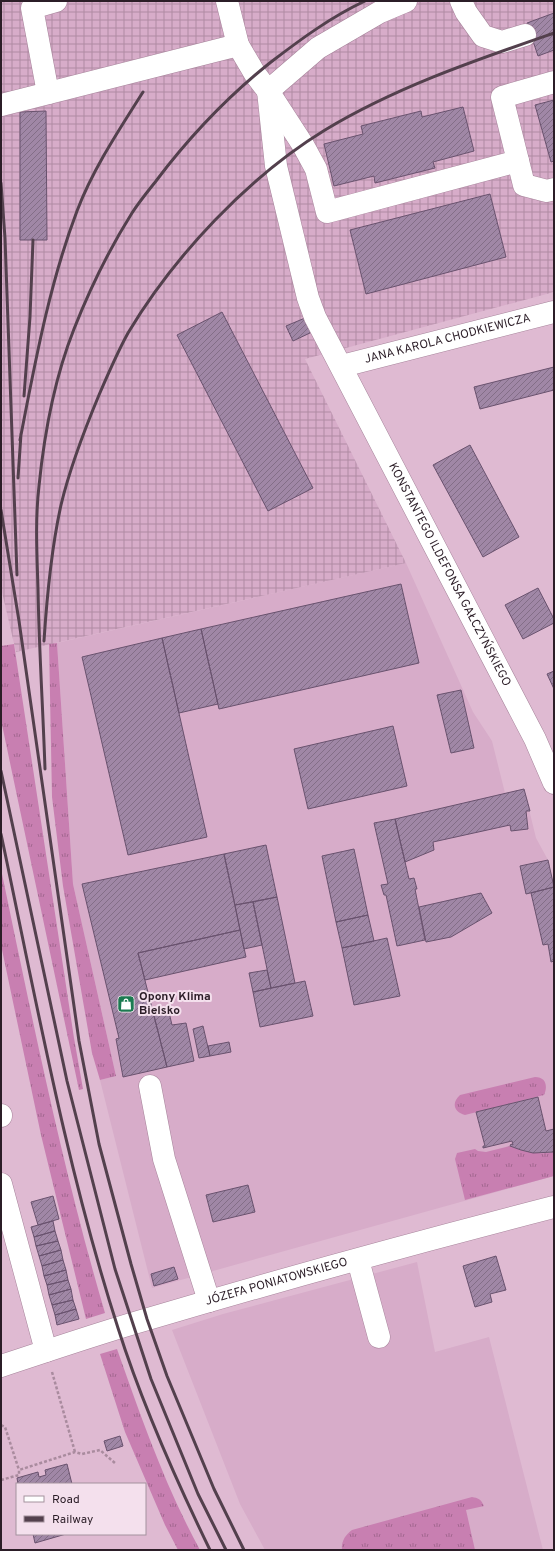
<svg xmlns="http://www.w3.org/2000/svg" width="555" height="1551" font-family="Overpass,sans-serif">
  <defs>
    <pattern id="industrial-grid" width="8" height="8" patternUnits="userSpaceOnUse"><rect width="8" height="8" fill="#d7acc9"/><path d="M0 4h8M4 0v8" fill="none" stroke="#af8ba3"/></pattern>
    <pattern id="grass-tufts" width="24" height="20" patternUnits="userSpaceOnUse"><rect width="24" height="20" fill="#c87fb1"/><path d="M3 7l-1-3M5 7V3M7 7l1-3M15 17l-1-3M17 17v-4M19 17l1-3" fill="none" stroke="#a36790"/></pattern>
    <pattern id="building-hatch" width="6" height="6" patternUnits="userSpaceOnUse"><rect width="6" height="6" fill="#a087a6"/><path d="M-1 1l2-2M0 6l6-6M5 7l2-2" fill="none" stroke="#836e87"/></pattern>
  </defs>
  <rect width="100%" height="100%" fill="#dfbad2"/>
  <path fill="#d7acc9" d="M406 563 473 712 492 741 505 793 524 789 536 838 548 860 554 886V1176L152 1288 100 1080 116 1076 73 884 57 643Z
    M417 1262 435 1352 489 1337 543 1550H265L240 1504 172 1330 223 1314Z"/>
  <path fill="url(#industrial-grid)" d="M1 1H554V292L305 359 406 563 16 652 1 588Z"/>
  <path fill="url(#grass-tufts)" d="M57 643 73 884 116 1076 100 1080 92 1053 63 886 52 797 49 644Z
    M14 644 74 1038 83 1089 79 1090 1 720V646Z
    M1 869C32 1018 62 1167 105 1313L86 1319 41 1135 1 945Z
    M535 1077C546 1077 548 1086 544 1095L465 1115C454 1112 451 1103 460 1095Z
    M510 1146C525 1152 538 1155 554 1152V1176L465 1200 455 1159 457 1153 475 1149 478 1151 486 1152Z
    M117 1349C141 1417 165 1486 200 1550H178L165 1525 125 1432 100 1354Z
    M472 1497C478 1498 481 1499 484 1506L466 1510 475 1550H342C341 1542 345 1535 352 1530Z"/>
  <path fill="url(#building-hatch)" stroke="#69526e" d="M554 13V50L538 56 527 23Z
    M554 100V161L551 162 535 105Z
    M463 107 474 151 433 162 435 168 375 183 374 176 334 186 324 144 363 134 361 126 421 111 422 117Z
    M46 111 47 240H20V112Z
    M490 194 506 257 366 294 350 230Z
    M222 312 313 488 268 511 177 335Z
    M305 318 312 332 293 341 286 326Z
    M554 367V390L480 409 474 387Z
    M470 445 519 537 483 557 433 465Z
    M401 584 419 663 219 709 201 629Z
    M538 588 554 619V623L523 639 505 605Z
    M201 629 218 704 179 713 162 638Z
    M162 638 207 837 128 855 82 657Z
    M554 671V689L547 674Z
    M461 690 474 748 451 753 437 695Z
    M393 726 407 786 308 809 294 749Z
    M524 789 530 811H526L528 829 511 831 510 825 433 842 434 850 405 862 395 819Z
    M395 819 409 879 414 878 417 889H415L425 940 397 946 386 895H384L381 885 388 884 374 823Z
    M266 845 277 897 235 905 224 854Z
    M354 849 368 915 336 922 322 856Z
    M224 854 240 930 138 953 167 1067 123 1077 116 1039 119 1038 82 884Z
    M548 860 554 887 526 894 520 866Z
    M554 887V961L551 962 548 944 543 945 531 893Z
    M481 893 492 913 451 937 426 942 419 907Z
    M277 897 295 983 271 988 253 902Z
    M253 902 262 945 244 949 235 905Z
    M368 915 374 941 342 948 336 922Z
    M240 930 246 957 145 980 138 953Z
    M387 938 400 996 354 1005 342 948Z
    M267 970 271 988 253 992 249 973Z
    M305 981 313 1016 260 1027 253 992Z
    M168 1008 172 1025 186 1023 194 1061 167 1067 153 1012Z
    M203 1026 210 1056 199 1058 193 1029Z
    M229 1042 231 1052 210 1056 208 1046Z
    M538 1097 546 1131 554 1129V1152L533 1153 521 1150 510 1146 511 1144 513 1145 512 1141 483 1148V1146H485L476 1112Z
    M248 1185 255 1212 213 1222 206 1195Z
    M53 1196 59 1219 38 1225 31 1202Z
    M53 1221 55 1231 34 1237 31 1227Z
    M55 1231 58 1241 36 1246 34 1237Z
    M58 1241 61 1250 39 1256 36 1246Z
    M61 1250 63 1260 42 1266 39 1256Z
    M496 1256 506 1290 490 1294 492 1302 475 1307 463 1266Z
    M63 1260 66 1270 44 1276 42 1266Z
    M174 1267 178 1279 154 1286 151 1274Z
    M66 1270 68 1280 47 1285 44 1276Z
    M68 1280 71 1289 49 1295 47 1285Z
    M71 1289 73 1300 52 1305 49 1295Z
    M73 1300 76 1309 55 1315 52 1305Z
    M76 1309 79 1319 57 1325 55 1315Z
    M120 1436 123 1446 107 1451 104 1441Z
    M67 1464 72 1484H18L17 1478 38 1472 39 1477 46 1475 45 1470Z
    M33 1534H66L35 1543Z"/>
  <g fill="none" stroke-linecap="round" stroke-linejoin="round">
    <defs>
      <g id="minor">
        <path d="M227 1 238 45 255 74 268 91 303 145 316 169 327 212 518 161"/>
        <path id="s1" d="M406 1 380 12 318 48 268 91 276 166 308 298 315 317 535 739 554 783"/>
        <path d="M461 1 466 12 483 36 502 42 525 35"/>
        <path d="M554 82 502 97 524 185 547 191 554 189"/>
        <path d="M48 93 32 8 56 1"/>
        <path d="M1 105 238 45"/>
        <path id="s2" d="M342 366 554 312"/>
        <path d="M150 1086 164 1159 209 1301"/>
        <path d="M1 1115V1116"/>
        <path d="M1 1184 46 1351"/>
        <path d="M358 1260 379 1337"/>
        <path id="s3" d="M1 1366C50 1350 99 1333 148 1319 283 1279 418 1242 554 1207"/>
      </g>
    </defs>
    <use href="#minor" stroke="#a7849b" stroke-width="23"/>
    <path stroke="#a98b9e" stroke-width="2.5" stroke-dasharray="3 2" stroke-linecap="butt" d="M52 1372 75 1452
      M1 1425 5 1427 19 1470
      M1 1480 19 1475V1470L75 1452 82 1454 100 1450 116 1464"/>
    <use href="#minor" stroke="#fff" stroke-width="22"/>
    <path stroke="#53404d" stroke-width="3" d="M1 183 5 238 17 575
      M24 396 30 317 33 240
      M20 440C35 363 49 285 77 211 93 169 119 130 143 92
      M18 478 21 434
      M1 510 19 621 79 1041 99 1144 131 1264 147 1319 167 1376 214 1489 244 1550
      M44 641C47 595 51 550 61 505 70 467 84 431 99 395 108 374 117 353 128 333 174 256 248 177 325 130 396 87 476 60 554 33
      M45 769C43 709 39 649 38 589 37 555 35 520 39 486 44 436 55 377 74 329 89 291 110 248 132 213 139 202 148 191 156 181 190 136 227 97 271 62 301 39 331 17 365 1
      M1 771 67 1081 115 1269 151 1379 198 1494 226 1550
      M1 834C36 999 66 1167 118 1328 142 1404 175 1478 210 1550"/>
  </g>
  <defs>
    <symbol id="shop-square" viewBox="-11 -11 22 22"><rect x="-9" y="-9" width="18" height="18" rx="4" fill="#1b7b51" stroke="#f4e0ed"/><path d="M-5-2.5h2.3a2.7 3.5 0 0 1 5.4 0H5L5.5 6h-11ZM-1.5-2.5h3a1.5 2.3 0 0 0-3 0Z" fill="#fff"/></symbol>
  </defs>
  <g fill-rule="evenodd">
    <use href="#shop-square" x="116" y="994" width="20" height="20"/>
  </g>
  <g text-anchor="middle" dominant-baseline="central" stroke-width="4" stroke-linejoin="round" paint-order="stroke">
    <g font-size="12" fill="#2b1d27" stroke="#f4e0ed">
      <text stroke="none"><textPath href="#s2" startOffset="109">JANA KAROLA CHODKIEWICZA</textPath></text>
      <text stroke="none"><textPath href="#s1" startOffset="688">KONSTANTEGO ILDEFONSA GAŁCZYŃSKIEGO</textPath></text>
      <text stroke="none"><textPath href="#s3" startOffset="288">JÓZEFA PONIATOWSKIEGO</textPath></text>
    </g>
    <g font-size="12" font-weight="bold" fill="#2b1d27" stroke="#f4e0ed" text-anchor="start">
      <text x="139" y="997">Opony Klima<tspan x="139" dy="14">Bielsko</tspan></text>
    </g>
  </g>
  <rect width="555" height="1551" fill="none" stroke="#2b1d27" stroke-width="4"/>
  <rect x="16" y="1483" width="130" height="52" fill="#f4e0ed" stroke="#a4929e"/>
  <rect x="24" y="1496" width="20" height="6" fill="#ffffff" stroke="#a4929e"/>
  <text x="52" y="1503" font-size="12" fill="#2b1d27">Road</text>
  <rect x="24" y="1516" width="20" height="6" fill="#53404d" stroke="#a4929e"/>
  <text x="52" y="1523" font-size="12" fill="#2b1d27">Railway</text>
</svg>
